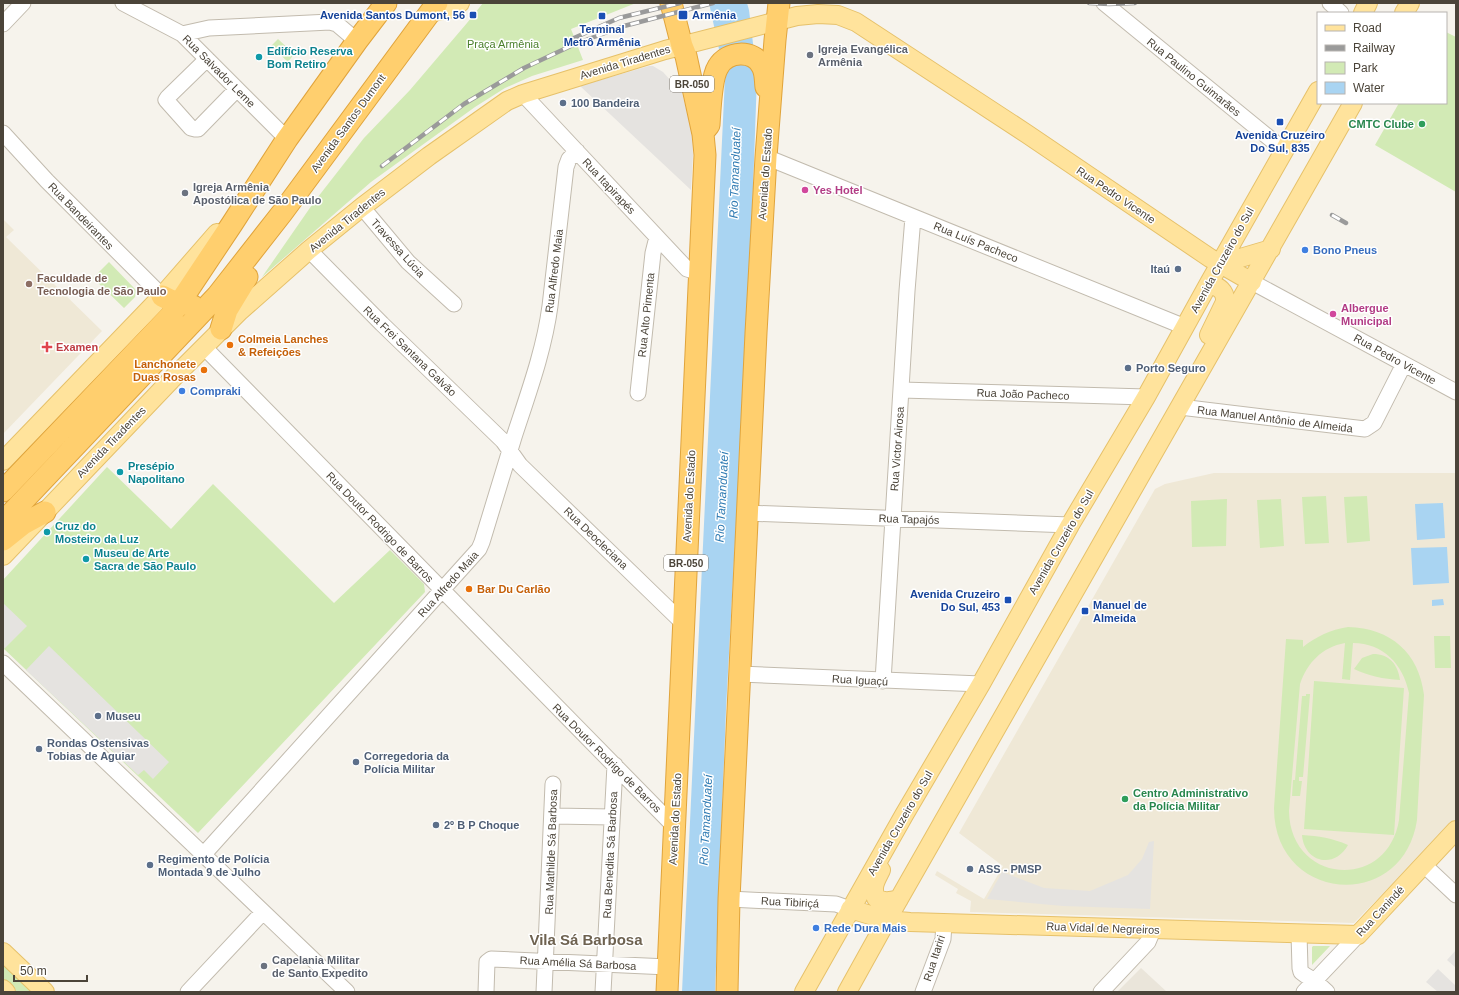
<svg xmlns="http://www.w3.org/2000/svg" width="1459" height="995" font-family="Arial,sans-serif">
  <rect width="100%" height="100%" fill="#f6f3ec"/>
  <path fill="#eae5da" d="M1141 968 1167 992H1117Z"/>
  <path fill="#efe8d6" d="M3 219 14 230 6 237 102 331 3 434Z
    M1214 473H1456V819L1354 923 970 912 971 901 956 893 958 889 935 875 937 871 984 899 1003 866 959 833 1155 489 1165 484Z"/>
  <path fill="#d2eab5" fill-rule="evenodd" d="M483 3H636L571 29 583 60 532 76 505 88 475 107 371 182 262 277 314 202 364 138 410 90 467 23Z
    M1446 32 1456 37V192L1375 145 1399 103H1446Z
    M278 39 294 54 288 62 271 46Z
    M109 262 136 290 135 297 124 308 93 278Z
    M107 467 171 529 213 484 334 603 390 550 424 584 425 592 198 833 3 648V580Z
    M1326 496 1329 543 1305 544 1302 497Z
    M1367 496 1370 541 1347 543 1344 497Z
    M1227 499 1226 546 1192 547 1191 501Z
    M1281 499 1284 546 1260 548 1257 500Z
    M1348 627C1391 628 1419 653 1424 695L1417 820C1403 913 1274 903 1274 808L1286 639 1303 640V647C1317 636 1330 630 1348 627ZM1345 643 1342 679 1350 680 1353 643C1383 643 1403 664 1409 693L1399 820C1387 892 1290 884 1289 811L1300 684C1307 663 1322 647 1345 643Z
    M1434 636H1450L1451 668H1435Z
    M1373 654C1389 654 1398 664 1400 680 1383 679 1369 676 1354 669L1362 658Z
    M1314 681 1404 688 1394 835 1304 829Z
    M1306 694H1310L1303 777H1299V781H1302L1300 796H1292L1293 780H1295L1302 696H1306Z
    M1302 835C1319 836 1332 838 1348 845 1334 870 1304 862 1302 835Z
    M1313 946H1330L1312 965V947Z
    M3 962 36 992H16L3 980Z"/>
  <path fill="#e5e3e0" d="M649 66H653L663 72 682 93 692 132 693 155 691 190 580 86Z
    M3 603 27 626 4 649 3 648Z
    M49 646 169 762 153 779 144 770 138 775 26 670Z
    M1154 841 1150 909 1063 906 987 899 1002 872 1044 888 1090 891 1128 875 1142 859 1149 842Z
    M1456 950V968L1447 960Z
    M1438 969 1456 986V992H1438L1426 982Z"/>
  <path fill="#a9d4f2" d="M709 3H747L749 10 757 77 751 244 726 709 715 992H682L725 77Z
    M1443 503 1445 538 1417 540 1415 504Z
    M1447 547 1449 583 1413 585 1411 548Z
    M1443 599 1444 605 1432 606V600Z"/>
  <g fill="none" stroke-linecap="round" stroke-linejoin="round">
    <defs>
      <path id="minor" d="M123 3 182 34 287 139
        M1104 3 1284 150
        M1330 3 1341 13
        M3 24 23 3
        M182 34 209 28 330 22 337 24 357 41
        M207 59 168 97 166 100 191 128 195 129H198L237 89
        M523 94 687 269 700 273
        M3 133 47 181 162 296
        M766 157 1185 327
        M362 207 408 262 454 304
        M309 250 382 324 503 441 520 465 683 623
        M1252 282 1456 392
        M204 347 674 826
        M901 390 1146 397
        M638 393 653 253 657 237
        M1180 407 1365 429 1374 423 1404 364
        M747 513 1070 525
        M3 663 347 992
        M740 674 981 684
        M883 681 907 291 913 217
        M553 816 612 817
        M204 854 479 549 482 542C493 507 503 472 514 437 528 394 544 351 550 306L566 167 569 159 577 151
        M1424 865 1456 895
        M729 899 836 904 850 909
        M1299 934 1300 968 1301 972 1305 975 1315 981 1327 992
        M188 992 263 912
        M486 992 487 962 491 959 668 967
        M544 992 553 784
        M603 992 615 765
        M923 992 943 939 944 923
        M1101 992 1148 942 1153 930
        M1304 992 1358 935"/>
      <path id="major" d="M429 13 452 8 460 3
        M1363 13 1368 3
        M1404 13 1410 3
        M1220 264 1271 249
        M1209 283C1218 287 1226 290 1225 302L1209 335
        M3 461 162 296 217 233
        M3 556 171 380 240 311 309 250 362 207 429 156 507 101 523 94 665 50 797 16 818 14 838 15 856 22 1027 134 1210 258 1252 282
        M881 870C876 880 871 887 876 898 884 903 891 901 899 899
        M850 909 887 920 910 922 1358 935 1456 830
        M3 952 45 992
        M3 989 6 992
        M804 992 904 815 981 684 1070 525 1146 397 1209 283 1318 91
        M847 992 887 920 1353 103"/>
      <path id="highway" d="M705 130 709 125C710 111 711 78 718 67 727 51 753 49 762 66 766 73 765 80 766 87
        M162 296 170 300 193 306
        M221 329 227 310 247 277
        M3 491 172 314 232 224 287 139 357 41 386 3
        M3 522 217 296 282 213 437 3
        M3 540 23 524 45 512
        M667 992 705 155 703 134 686 56 682 46 671 3
        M727 992 729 899 756 333 766 157 775 40 779 3"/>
    </defs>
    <use href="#minor" stroke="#c2bbae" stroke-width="17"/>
    <use href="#major" stroke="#e6c16a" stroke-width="20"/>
    <use href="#highway" stroke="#e0a43c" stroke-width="23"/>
    <use href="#minor" stroke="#fff" stroke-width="15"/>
    <use href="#major" stroke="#ffe39c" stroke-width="18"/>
    <use href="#highway" stroke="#ffcf6e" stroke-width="21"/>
    <defs>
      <path id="rail" d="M1089 3 1109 4 1135 3
        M565 42 619 18 680 3
        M382 166 464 104 524 68 575 44 624 26 713 3
        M1332 215 1346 223"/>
    </defs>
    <use href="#rail" stroke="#9a9a9a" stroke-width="4.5"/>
    <use href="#rail" stroke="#fff" stroke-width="3" stroke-dasharray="9" stroke-linecap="butt"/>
  </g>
  <g fill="#1a4fb4" stroke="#fff" stroke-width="1.5">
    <rect x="469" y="11" width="8" height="8" rx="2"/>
    <rect x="678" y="10" width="10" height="10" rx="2"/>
    <rect x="598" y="12" width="8" height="8" rx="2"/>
    <rect x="1276" y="118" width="8" height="8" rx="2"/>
    <rect x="1004" y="596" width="8" height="8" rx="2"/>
    <rect x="1081" y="607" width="8" height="8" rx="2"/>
  </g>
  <g fill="#6b7280" stroke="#fff" stroke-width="1.5">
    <circle cx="810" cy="55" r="4"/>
    <circle cx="185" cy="193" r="4"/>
    <circle cx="264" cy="966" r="4"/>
  </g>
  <g fill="#0f9aa8" stroke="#fff" stroke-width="1.5">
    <circle cx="259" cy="57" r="4"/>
    <circle cx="120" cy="472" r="4"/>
    <circle cx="47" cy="532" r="4"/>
    <circle cx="86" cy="559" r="4"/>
  </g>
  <g fill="#5c6f8a" stroke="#fff" stroke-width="1.5">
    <circle cx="563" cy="103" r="4"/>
    <circle cx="1178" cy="269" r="4"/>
    <circle cx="1128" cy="368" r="4"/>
    <circle cx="98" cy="716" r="4"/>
    <circle cx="39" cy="749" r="4"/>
    <circle cx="356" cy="762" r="4"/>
    <circle cx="436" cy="825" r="4"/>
    <circle cx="150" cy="865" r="4"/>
    <circle cx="970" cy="869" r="4"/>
  </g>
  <g fill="#2e9e5b" stroke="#fff" stroke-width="1.5">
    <circle cx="1422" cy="124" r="4"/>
    <circle cx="1125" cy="799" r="4"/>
  </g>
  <g fill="#d1479c" stroke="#fff" stroke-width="1.5">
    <circle cx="805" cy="190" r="4"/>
    <circle cx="1333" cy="314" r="4"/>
  </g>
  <g fill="#3f7fe0" stroke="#fff" stroke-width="1.5">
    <circle cx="1305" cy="250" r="4"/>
    <circle cx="182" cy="391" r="4"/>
    <circle cx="816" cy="928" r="4"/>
  </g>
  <circle fill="#8d6e63" stroke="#fff" stroke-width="1.5" cx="29" cy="284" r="4"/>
  <g fill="#e8710a" stroke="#fff" stroke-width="1.5">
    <circle cx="230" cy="345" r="4"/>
    <circle cx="204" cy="370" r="4"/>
    <circle cx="469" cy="589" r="4"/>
  </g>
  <path fill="#e0444e" stroke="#fff" stroke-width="1.5" d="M45 341h4v4h4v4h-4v4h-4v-4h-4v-4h4z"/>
  <g text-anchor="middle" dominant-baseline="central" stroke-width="3" stroke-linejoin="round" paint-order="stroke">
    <g fill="#fff" stroke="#817c74" stroke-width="1">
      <rect x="670" y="76" width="44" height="16" rx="3"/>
      <rect x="664" y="555" width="44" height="16" rx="3"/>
    </g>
    <g font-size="10" font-weight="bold" fill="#4b4439">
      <text x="692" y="84">BR-050</text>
      <text x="686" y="563">BR-050</text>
    </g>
    <g font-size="11" font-weight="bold" fill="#164399" stroke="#fff" text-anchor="end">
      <text x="465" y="15">Avenida Santos Dumont, 56</text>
      <text x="692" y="15" text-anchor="start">Armênia</text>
      <text x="602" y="29" text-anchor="middle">Terminal<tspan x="602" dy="13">Metrô Armênia</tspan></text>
      <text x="1280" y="135" text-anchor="middle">Avenida Cruzeiro<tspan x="1280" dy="13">Do Sul, 835</tspan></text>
      <text x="1000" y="594">Avenida Cruzeiro<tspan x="1000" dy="13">Do Sul, 453</tspan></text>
      <text x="1093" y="605" text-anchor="start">Manuel de<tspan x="1093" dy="13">Almeida</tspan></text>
    </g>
    <g font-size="11" fill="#4a7f2a" stroke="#fff">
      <text x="503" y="44">Praça Armênia</text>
    </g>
    <g font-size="11" font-weight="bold" fill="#5b616d" stroke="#fff" text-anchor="start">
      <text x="818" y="49">Igreja Evangélica<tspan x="818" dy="13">Armênia</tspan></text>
      <text x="193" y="187">Igreja Armênia<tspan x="193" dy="13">Apostólica de São Paulo</tspan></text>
      <text x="272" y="960">Capelania Militar<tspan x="272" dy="13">de Santo Expedito</tspan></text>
    </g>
    <g font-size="11" font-weight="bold" fill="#0d838f" stroke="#fff" text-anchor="start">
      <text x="267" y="51">Edifício Reserva<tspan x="267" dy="13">Bom Retiro</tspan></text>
      <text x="128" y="466">Presépio<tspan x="128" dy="13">Napolitano</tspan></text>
      <text x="55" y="526">Cruz do<tspan x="55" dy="13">Mosteiro da Luz</tspan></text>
      <text x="94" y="553">Museu de Arte<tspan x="94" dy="13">Sacra de São Paulo</tspan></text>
    </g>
    <g font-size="11" fill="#4b4439" stroke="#fff">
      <text transform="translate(625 62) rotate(-17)">Avenida Tiradentes</text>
      <text transform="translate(219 71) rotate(45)">Rua Salvador Leme</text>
      <text transform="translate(1194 77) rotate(39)">Rua Paulino Guimarães</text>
      <text transform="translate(348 123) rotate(-54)">Avenida Santos Dumont</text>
      <text transform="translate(765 174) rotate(-86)">Avenida do Estado</text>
      <text transform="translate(609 186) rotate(47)">Rua Itapirapés</text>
      <text transform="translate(1116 195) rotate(34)">Rua Pedro Vicente</text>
      <text transform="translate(81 216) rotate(46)">Rua Bandeirantes</text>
      <text transform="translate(347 220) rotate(-39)">Avenida Tiradentes</text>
      <text transform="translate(976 242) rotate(22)">Rua Luís Pacheco</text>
      <text transform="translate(398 248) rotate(48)">Travessa Lúcia</text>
      <text transform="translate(1222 260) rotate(-61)">Avenida Cruzeiro do Sul</text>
      <text transform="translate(554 271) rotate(-83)">Rua Alfredo Maia</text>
      <text transform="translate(646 315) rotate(-84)">Rua Alto Pimenta</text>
      <text transform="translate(410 351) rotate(44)">Rua Frei Santana Galvão</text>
      <text transform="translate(1395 359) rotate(29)">Rua Pedro Vicente</text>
      <text transform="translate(1023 394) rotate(2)">Rua João Pacheco</text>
      <text transform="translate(1275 419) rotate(7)">Rua Manuel Antônio de Almeida</text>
      <text transform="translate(111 442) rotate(-46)">Avenida Tiradentes</text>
      <text transform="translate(897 449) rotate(-86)">Rua Victor Airosa</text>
      <text transform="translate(689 496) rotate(-87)">Avenida do Estado</text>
      <text transform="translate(909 519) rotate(2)">Rua Tapajós</text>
      <text transform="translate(380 527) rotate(46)">Rua Doutor Rodrigo de Barros</text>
      <text transform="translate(596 538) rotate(44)">Rua Deocleciana</text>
      <text transform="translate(1061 542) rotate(-60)">Avenida Cruzeiro do Sul</text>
      <text transform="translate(448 584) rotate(-48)">Rua Alfredo Maia</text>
      <text transform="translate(860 680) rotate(3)">Rua Iguaçú</text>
      <text transform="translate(607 758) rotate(45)">Rua Doutor Rodrigo de Barros</text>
      <text transform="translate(675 819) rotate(-87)">Avenida do Estado</text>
      <text transform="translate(900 823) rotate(-60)">Avenida Cruzeiro do Sul</text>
      <text transform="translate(551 852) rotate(-88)">Rua Mathilde Sá Barbosa</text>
      <text transform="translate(610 855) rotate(-87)">Rua Benedita Sá Barbosa</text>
      <text transform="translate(790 902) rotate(3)">Rua Tibiriçá</text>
      <text transform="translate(1380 911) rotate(-47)">Rua Canindé</text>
      <text transform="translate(1103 928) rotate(2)">Rua Vidal de Negreiros</text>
      <text transform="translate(934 958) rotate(-72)">Rua Itariri</text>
      <text transform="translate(578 963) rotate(3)">Rua Amélia Sá Barbosa</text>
    </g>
    <g font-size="11" font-weight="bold" fill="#4e5e75" stroke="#fff" text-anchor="start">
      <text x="571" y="103">100 Bandeira</text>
      <text x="1170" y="269" text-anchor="end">Itaú</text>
      <text x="1136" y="368">Porto Seguro</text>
      <text x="106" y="716">Museu</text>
      <text x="47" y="743">Rondas Ostensivas<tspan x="47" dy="13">Tobias de Aguiar</tspan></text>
      <text x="364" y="756">Corregedoria da<tspan x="364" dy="13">Polícia Militar</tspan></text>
      <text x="444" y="825">2º B P Choque</text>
      <text x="158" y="859">Regimento de Polícia<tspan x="158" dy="13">Montada 9 de Julho</tspan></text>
      <text x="978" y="869">ASS - PMSP</text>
    </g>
    <g font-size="11" font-weight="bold" fill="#27864d" stroke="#fff" text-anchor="end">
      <text x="1414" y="124">CMTC Clube</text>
      <text x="1133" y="793" text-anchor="start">Centro Administrativo<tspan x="1133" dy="13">da Polícia Militar</tspan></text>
    </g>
    <g font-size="11" font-weight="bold" fill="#b23c85" stroke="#fff" text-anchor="start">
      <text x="813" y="190">Yes Hotel</text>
      <text x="1341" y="308">Albergue<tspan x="1341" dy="13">Municipal</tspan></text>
    </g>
    <g font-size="11" font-weight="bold" fill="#366cbe" stroke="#fff" text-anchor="start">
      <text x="1313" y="250">Bono Pneus</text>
      <text x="190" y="391">Compraki</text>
      <text x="824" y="928">Rede Dura Mais</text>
    </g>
    <g font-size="11" font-weight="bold" fill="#785e54" stroke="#fff" text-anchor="start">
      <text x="37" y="278">Faculdade de<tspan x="37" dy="13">Tecnologia de São Paulo</tspan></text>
    </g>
    <g font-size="11" font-weight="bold" fill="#c56008" stroke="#fff" text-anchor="start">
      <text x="238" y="339">Colmeia Lanches<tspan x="238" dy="13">&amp; Refeições</tspan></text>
      <text x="196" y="364" text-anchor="end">Lanchonete<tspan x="196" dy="13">Duas Rosas</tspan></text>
      <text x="477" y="589">Bar Du Carlão</text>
    </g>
    <g font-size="11" font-weight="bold" fill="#be3a42" stroke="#fff" text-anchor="start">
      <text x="56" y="347">Examen</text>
    </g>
    <g font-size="12" font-style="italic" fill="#2e7ab2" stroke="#fff">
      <text transform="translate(735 173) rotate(-88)">Rio Tamanduateí</text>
      <text transform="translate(722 497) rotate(-87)">Rio Tamanduateí</text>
      <text transform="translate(706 820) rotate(-87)">Rio Tamanduateí</text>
    </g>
    <g font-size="15" font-weight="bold" fill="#6e6250" stroke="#fff">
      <text x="586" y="939">Vila Sá Barbosa</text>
    </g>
  </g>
  <rect width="1459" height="995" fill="none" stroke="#4b4439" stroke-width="8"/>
  <rect x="1317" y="12" width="130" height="92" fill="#ffffff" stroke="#b7b4b0"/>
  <rect x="1325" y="25" width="20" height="6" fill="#ffe39c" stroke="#b7b4b0"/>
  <text x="1353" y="32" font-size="12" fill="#4b4439">Road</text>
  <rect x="1325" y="45" width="20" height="6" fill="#9a9a9a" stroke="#b7b4b0"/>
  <text x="1353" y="52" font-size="12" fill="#4b4439">Railway</text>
  <rect x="1325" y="62" width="20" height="12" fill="#d2eab5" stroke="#b7b4b0"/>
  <text x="1353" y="72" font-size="12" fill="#4b4439">Park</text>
  <rect x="1325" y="82" width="20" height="12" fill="#a9d4f2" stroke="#b7b4b0"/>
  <text x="1353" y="92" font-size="12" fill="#4b4439">Water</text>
  <path d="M14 975v6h73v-6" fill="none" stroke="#4b4439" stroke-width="2"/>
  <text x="20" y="975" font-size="12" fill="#4b4439" stroke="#ffffff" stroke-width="3" paint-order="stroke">50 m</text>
</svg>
